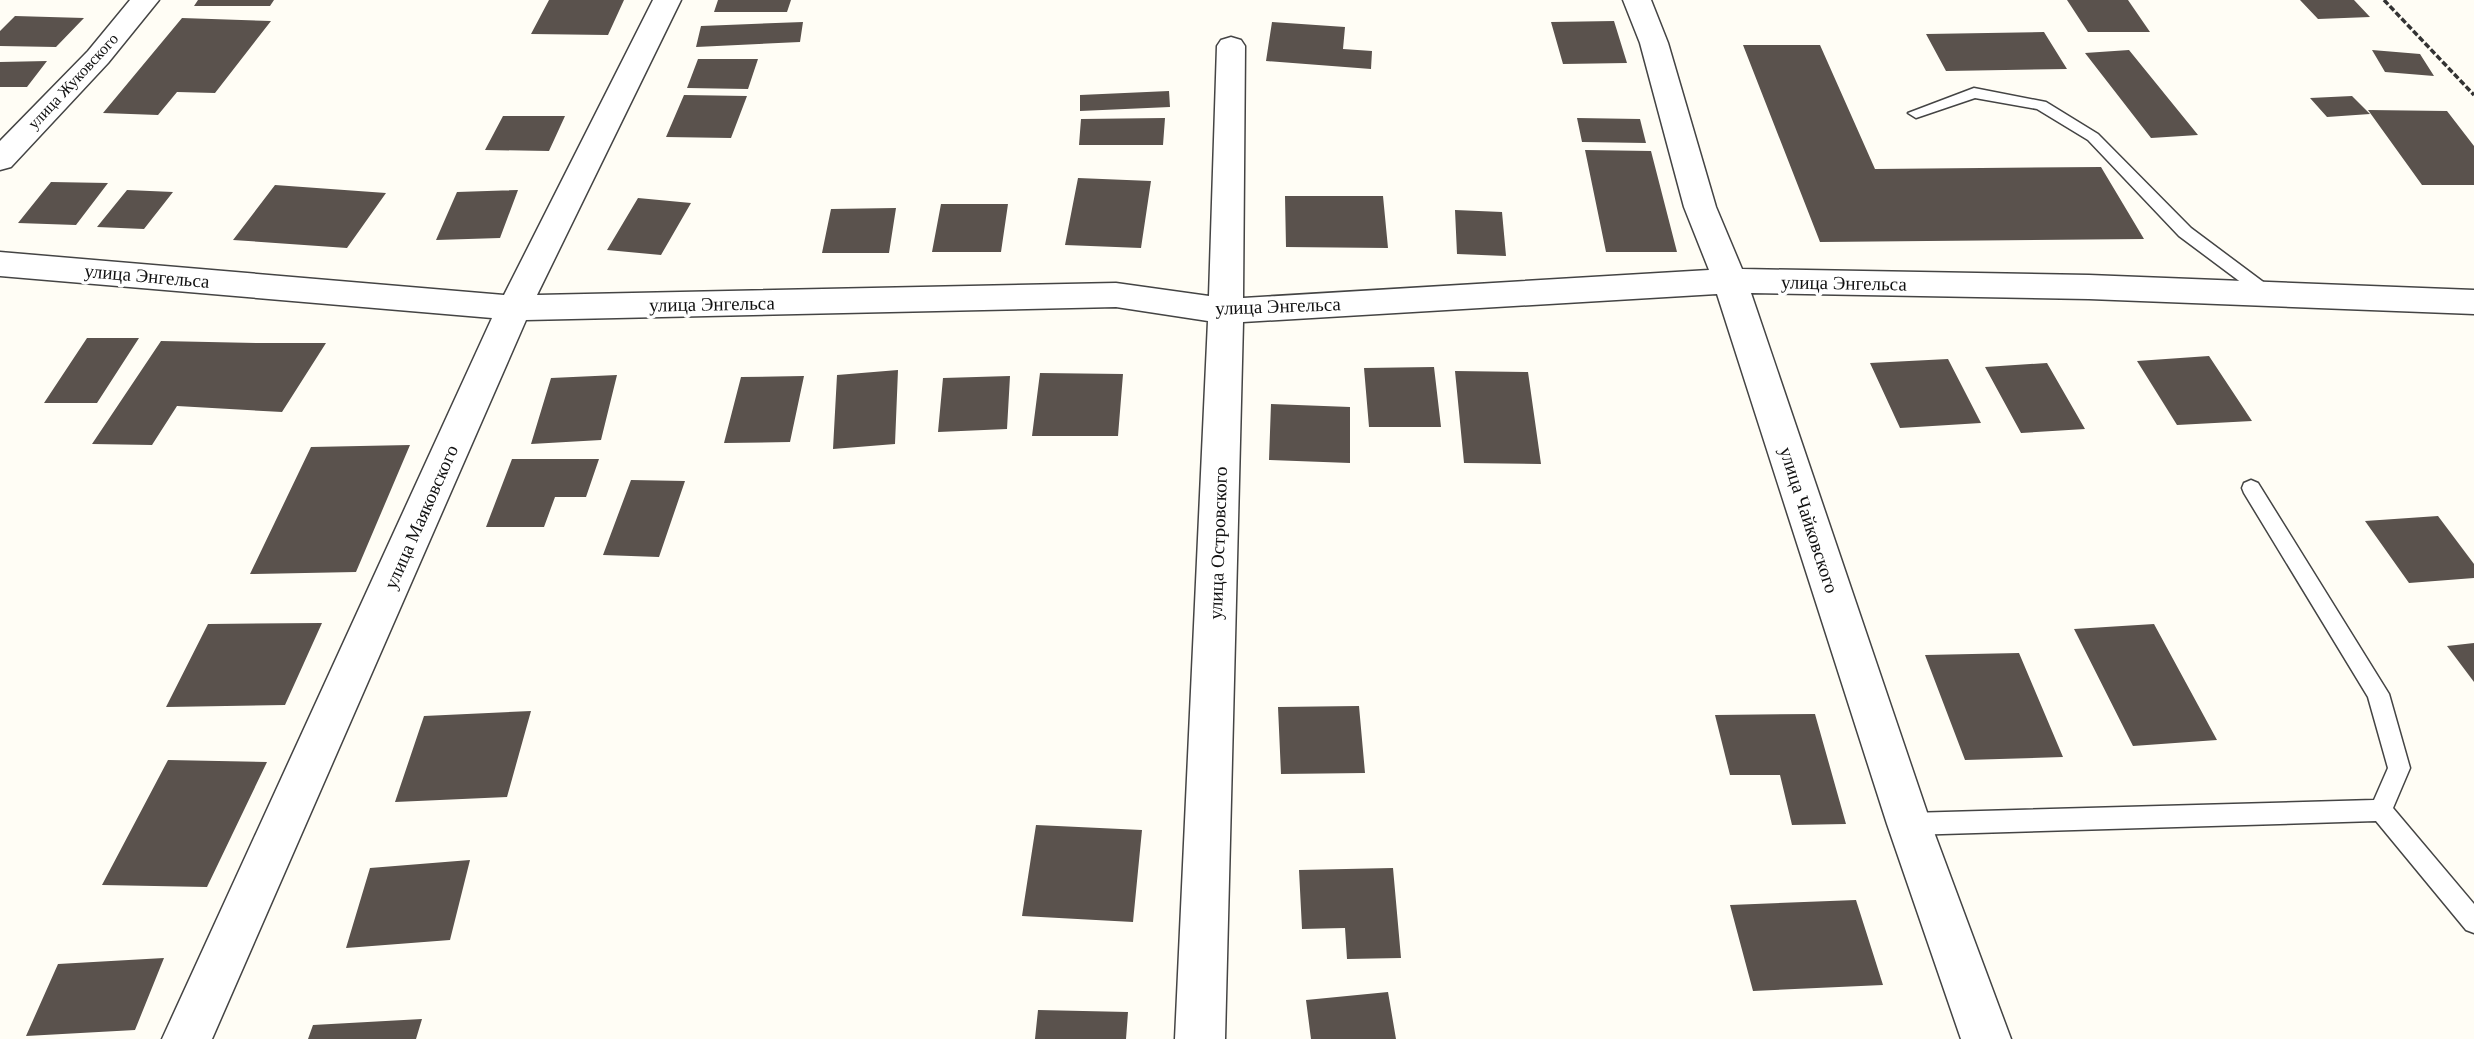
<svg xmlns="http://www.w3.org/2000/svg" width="2474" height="1039" font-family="Georgia,serif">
  <rect width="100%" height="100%" fill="#fffdf5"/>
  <path fill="#5a524d" d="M198 0H274L270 6H194Z
    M549 0H624L608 35 531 34Z
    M718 0H791L787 12H714Z
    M2067 0H2128L2150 32H2088Z
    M2300 0H2354L2370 17 2318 19Z
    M15 16 84 18 56 47 0 46V31Z
    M182 18 271 21 215 93 177 92 158 115 103 113Z
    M1614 21 1627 63 1563 64 1551 22Z
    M803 22 800 42 696 47 701 26Z
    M1272 22 1345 27 1343 49 1372 51 1371 69 1266 61Z
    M2044 32 2067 69 1946 71 1926 34Z
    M1743 45H1820L1875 169 2101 167 2144 239 1820 242Z
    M2129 50 2198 135 2151 138 2085 53Z
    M2372 50 2420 54 2434 76 2385 72Z
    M698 59H758L748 89 687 88Z
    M47 61 27 87H0V62Z
    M1169 91 1170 107 1080 111V95Z
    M684 95 747 96 731 138 666 137Z
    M2352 96 2370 114 2327 117 2310 98Z
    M2368 110 2447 111 2474 146V185H2422Z
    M503 116H565L549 151 485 150Z
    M1165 118 1163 145H1079L1081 119Z
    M1577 118 1640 119 1646 143 1582 142Z
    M1585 150 1651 151 1677 252H1606Z
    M1078 178 1151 181 1141 248 1065 245Z
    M51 182 108 183 76 225 18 223Z
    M275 185 386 193 347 248 233 240Z
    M127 190 173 192 144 229 97 227Z
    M518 190 500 238 436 240 457 192Z
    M1285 196H1383L1388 248 1286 247Z
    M638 198 691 203 661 255 607 250Z
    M941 204H1008L1001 252H932Z
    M896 208 889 253H822L831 209Z
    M1455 210 1502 212 1506 256 1457 254Z
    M87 338H139L97 403H44Z
    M161 341 257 343H326L282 412 177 406 152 445 92 444Z
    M2209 356 2252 421 2177 425 2137 361Z
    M1948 359 1981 423 1900 428 1870 363Z
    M2047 363 2085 429 2021 433 1985 367Z
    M1434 367 1441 427H1369L1364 368Z
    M898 370 895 444 833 449 837 375Z
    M1455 371 1528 372 1541 464 1464 463Z
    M1040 373 1123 374 1118 436H1032Z
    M617 375 601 440 531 444 551 378Z
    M804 376 790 442 724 443 741 377Z
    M1010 376 1007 429 938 432 943 378Z
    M1271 404 1350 407V463L1269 460Z
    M410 445 356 572 250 574 311 447Z
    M512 459H599L586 497H555L544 527H486Z
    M631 480 685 481 659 557 603 555Z
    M2438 516 2474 564V578L2409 583 2365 521Z
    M322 623 285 705 166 707 208 624Z
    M2154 624 2217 740 2133 746 2074 629Z
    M2474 643V682L2447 646Z
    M2019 653 2063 757 1965 760 1925 655Z
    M1359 706 1365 773 1281 774 1278 707Z
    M531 711 507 797 395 802 424 716Z
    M1815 714 1846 824 1792 825 1780 775H1730L1715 715Z
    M168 760 267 762 207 887 102 885Z
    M1036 825 1142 830 1133 922 1022 916Z
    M470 860 450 940 346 948 370 868Z
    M1393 868 1401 958 1347 959 1345 928 1302 929 1299 870Z
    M1856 900 1883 985 1753 991 1730 905Z
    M164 958 135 1030 26 1036 58 964Z
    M1388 992 1396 1039H1311L1306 1000Z
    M1038 1010 1128 1012 1126 1039H1035Z
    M422 1019 416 1039H308L313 1025Z"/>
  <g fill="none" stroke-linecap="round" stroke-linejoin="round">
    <defs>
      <path id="service" d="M1974 88 2046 102 2098 134 2191 228 2274 290 2276 294 2274 298H2262L2179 236 2088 140 2037 109 1975 98 1916 118 1908 113Z
        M2251 480 2258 483 2389 694 2410 768 2393 808 2474 904V933L2466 930 2376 821 1909 835 1901 831 1898 824 1901 817 1909 813 2374 800 2388 768 2368 697 2244 493 2242 488 2244 483Z"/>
      <path id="minor" d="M130 0H159L108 63 11 167 0 170V141L88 51Z
        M653 0H681L537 295 1116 283 1209 296 1217 46 1221 40 1231 37 1241 40 1245 46 1243 298 1709 270 1684 207 1640 43 1623 0H1651L1668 43 1716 207 1742 269 2089 275 2474 290V314L2089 299 1751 293 1931 824 2011 1039H1961L1887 824 1717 294 1243 322 1225 1039H1175L1208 321 1116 307 526 320 212 1039H162L492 318 0 276V252L504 295Z"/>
    </defs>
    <use href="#service" stroke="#444" stroke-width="3"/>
    <use href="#minor" stroke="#444" stroke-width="3"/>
    <path stroke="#333" stroke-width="3.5" stroke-dasharray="6 2.5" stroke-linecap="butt" d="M2384 0 2474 95"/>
    <use href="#service" fill="#fff" fill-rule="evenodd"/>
    <use href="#minor" fill="#fff" fill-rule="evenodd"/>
  </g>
  <g text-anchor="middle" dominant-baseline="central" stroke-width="7" stroke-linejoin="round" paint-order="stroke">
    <g font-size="16" fill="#111" stroke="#fff">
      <text transform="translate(73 81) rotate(-47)">улица Жуковского</text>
    </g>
    <g font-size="19" fill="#111" stroke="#fff">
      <text transform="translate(147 276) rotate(5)">улица Энгельса</text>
      <text transform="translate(1844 283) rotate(1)">улица Энгельса</text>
      <text transform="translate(712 304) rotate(-1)">улица Энгельса</text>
      <text transform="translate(1278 306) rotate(-2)">улица Энгельса</text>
      <text transform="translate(421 517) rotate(-66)">улица Маяковского</text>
      <text transform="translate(1809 520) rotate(72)">улица Чайковского</text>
      <text transform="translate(1218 543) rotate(-88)">улица Островского</text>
    </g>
  </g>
</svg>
